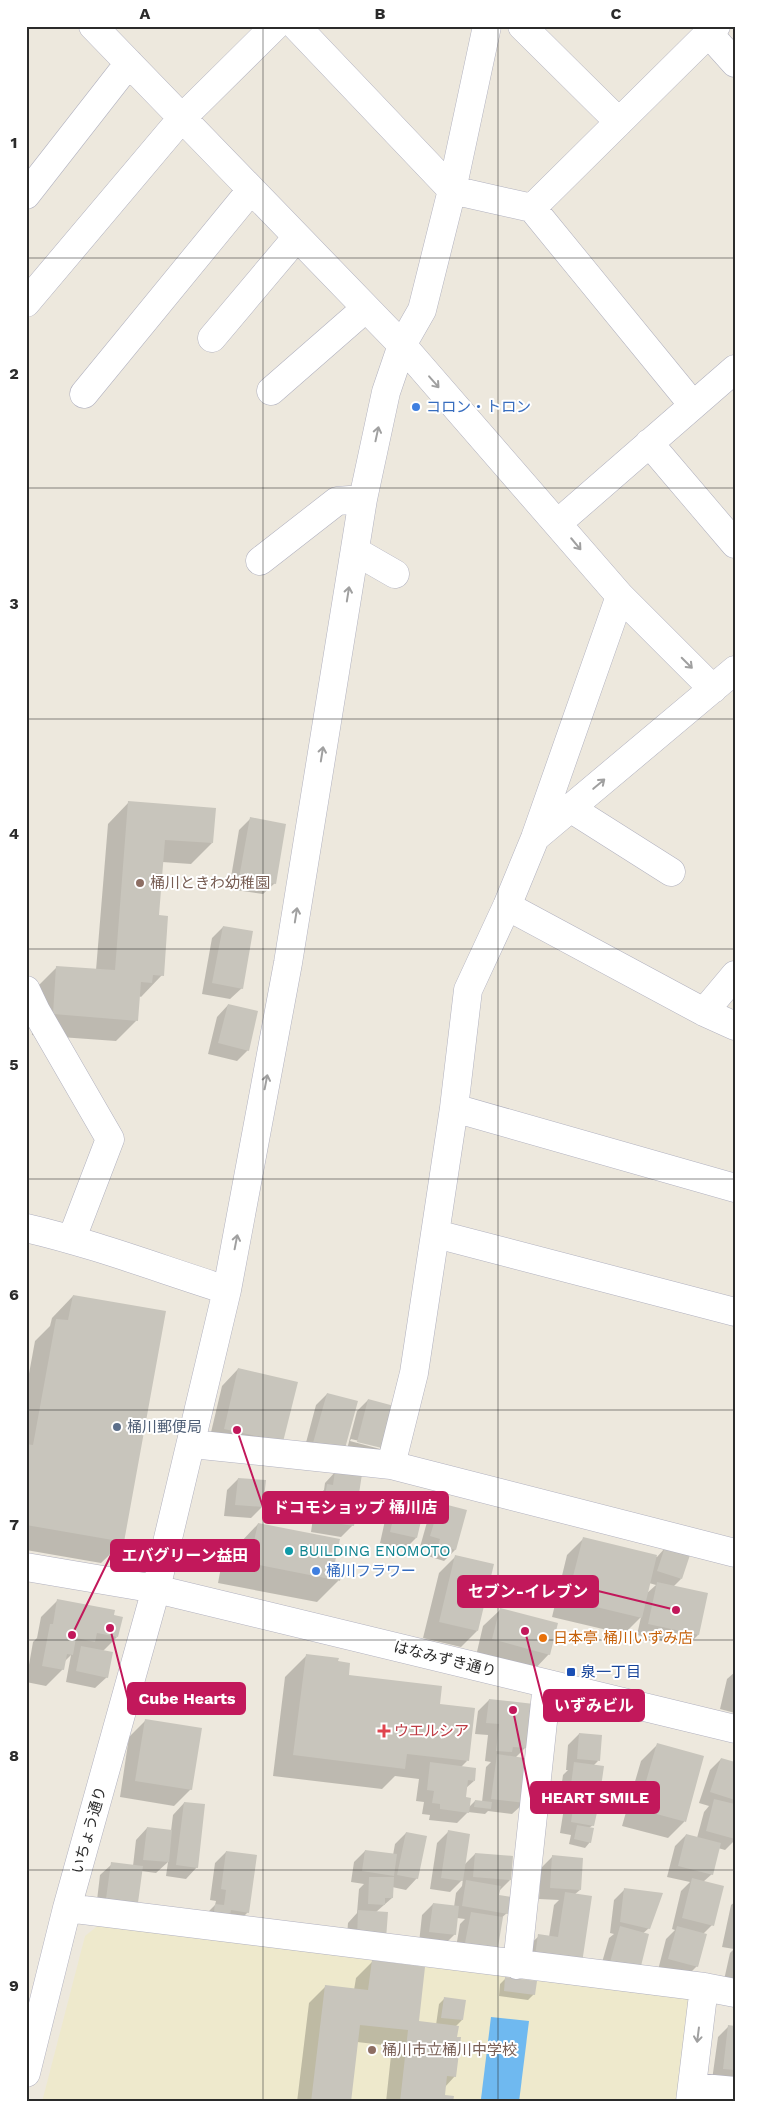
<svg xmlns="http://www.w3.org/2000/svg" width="761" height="2128" font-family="'Work Sans','Noto Sans JP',sans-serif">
  <rect width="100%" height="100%" fill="#ede8dd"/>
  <path fill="#eee9cc" d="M100 1924 693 1999 683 2102H42L85 1936Z"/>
  <path fill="#6fb9f0" d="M491 2017 529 2021 519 2102 481 2099Z"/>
  <path fill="#0003" fill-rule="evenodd" d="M129 802 212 843 191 864 162 862 158 916 162 975 141 997 139 996 137 1020 116 1041 32 1035 35 989 57 967 96 970 108 824Z
    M250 819 275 883 263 894 229 889 239 830Z
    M223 927 242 988 230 999 202 994 212 938Z
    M228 1005 248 1050 237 1061 208 1054 217 1017Z
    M73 1296 123 1542 101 1563 26 1550V1390L35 1341 50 1326 52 1318Z
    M238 1369 282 1442 208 1445 222 1386Z
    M327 1394 343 1451 303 1454 316 1405Z
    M368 1400 385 1449 374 1460 346 1453 357 1411ZM351 1439 380 1446V1449L350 1441Z
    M336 1471 353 1525 341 1537 311 1532 316 1497 324 1490 325 1483Z
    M238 1479 262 1507 251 1518 224 1516 227 1490Z
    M400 1496 416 1538 405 1549 380 1543 388 1507Z
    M440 1504 455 1550 444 1561 428 1556 430 1550 420 1547 429 1515Z
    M258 1524 334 1563 342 1564 338 1581 317 1602 218 1583 222 1562Z
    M583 1539 657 1557 665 1548 681 1579 673 1587 698 1635 687 1646 637 1635 641 1617 624 1634 552 1617 567 1555ZM649 1583 656 1585 646 1594Z
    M456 1556 477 1631 461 1647 423 1638 439 1573Z
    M58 1600 117 1637 102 1652 107 1677 95 1688 66 1682 71 1655 64 1662 63 1669 46 1686 26 1682 33 1642 37 1638 41 1617Z
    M500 1610 549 1654 533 1671 476 1656 483 1626Z
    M306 1656 337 1663 348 1676 439 1705 467 1761 461 1767 474 1781 466 1788 465 1798 469 1807 475 1801 482 1802 486 1767 491 1762 485 1761 488 1735 475 1734 478 1711 489 1700 527 1730 525 1748 515 1758 524 1803 512 1814 488 1811 485 1814 468 1812 457 1823 429 1820 430 1815 422 1814 424 1802 416 1801 419 1779 395 1776 382 1789 273 1776 285 1677Z
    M735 1672V1713L720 1709 727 1679Z
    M146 1720 191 1789 174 1806 120 1797 129 1737Z
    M579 1734 598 1761 593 1766 600 1787 589 1799 593 1825 589 1828 590 1842 585 1848 569 1844 571 1835 560 1833 564 1808 567 1804 559 1803 563 1775 568 1770H566L568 1745Z
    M657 1745 702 1757 684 1822 668 1838 622 1826 641 1761Z
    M721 1759 735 1763V1840L725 1850 718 1848 712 1874 703 1882 712 1925 703 1934 697 1966 685 1978 658 1970 666 1939 675 1930 672 1929 681 1891 690 1882 667 1877 675 1846 686 1835 697 1838 704 1812 709 1806 699 1803 710 1770Z
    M184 1803 197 1867 186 1879 166 1876 168 1862 156 1873 141 1871 95 1917 100 1875 112 1864 133 1866 136 1840 147 1828 171 1831 173 1815Z
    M448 1832 464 1865 475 1854 510 1880 499 1891 498 1896 507 1913 454 1959 460 1924 465 1919 457 1918 455 1934 443 1946 419 1943 422 1915 433 1904 454 1907 456 1893 462 1886 463 1879 450 1892 430 1889 437 1843Z
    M406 1833 417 1878 406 1890 392 1887V1898L376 1912 346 1948 348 1923 357 1913 359 1889 364 1884 351 1882 354 1862 365 1851 393 1855 395 1844Z
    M226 1852 248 1912 237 1923 204 1916 215 1905 216 1901 210 1900 215 1863Z
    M552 1857 580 1890 574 1895 581 1962 525 1967 527 1947 539 1936 549 1937 554 1905 559 1900 539 1899 541 1868Z
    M625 1889 649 1928 599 1973 609 1938 614 1934 610 1933 614 1900Z
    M735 1902V1992L722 1989 730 1953 734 1949 722 1947 731 1905Z
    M372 1962 417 2022 436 2025 439 2004 444 1999 462 2020 455 2027V2076L445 2087 444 2096 452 2102H386L392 2046 357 2042 350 2102H297L309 2003 325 1987 354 1990 356 1978Z
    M506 1978 534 1994 528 2000 499 1996 500 1984Z
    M729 2026 735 2027V2082L712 2080 718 2037Z"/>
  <path fill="#c8c5bc" d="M128 801 216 808 213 843 165 840 159 915 168 916 164 976 153 975 152 983 141 982 138 1021 53 1014 56 966 115 970Z
    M250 817 286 824 276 884 239 878Z
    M223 926 253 931 243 989 212 983Z
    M228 1004 258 1011 249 1051 218 1043Z
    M73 1295 166 1311 124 1542 26 1525V1444L33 1445 56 1319 68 1320Z
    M238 1368 298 1382 283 1442 224 1429Z
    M327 1393 358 1401 344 1452 313 1443Z
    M368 1399 398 1407 386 1449 357 1442Z
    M335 1470 362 1474 354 1526 321 1521 327 1484 333 1485Z
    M238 1478 266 1480 263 1507 235 1505Z
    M399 1494 426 1500 417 1538 390 1532Z
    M440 1503 467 1510 456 1550 438 1545 440 1539 430 1536Z
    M258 1523 340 1539 335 1562 343 1563 340 1581 239 1561 243 1539 254 1541Z
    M583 1537 657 1555 642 1618 567 1600Z
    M665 1547 690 1555 682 1579 657 1571Z
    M455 1555 494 1564 478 1631 439 1622Z
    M657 1582 708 1593 699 1635 648 1624Z
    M57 1599 115 1610 114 1615 123 1617 118 1637 97 1633 95 1642 76 1638 73 1655 67 1654 64 1670 42 1666 50 1624H53Z
    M500 1608 558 1623 550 1655 492 1639Z
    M81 1646 113 1652 108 1678 76 1671Z
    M306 1654 339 1658 338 1661 350 1663 349 1675 442 1686 440 1704 475 1708 469 1761 407 1754 405 1769 293 1755Z
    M489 1699 534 1704 532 1727 529 1726 526 1748 513 1747 512 1752 496 1751 499 1724 486 1723Z
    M145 1719 202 1728 192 1790 135 1781Z
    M579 1733 602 1735 600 1761 577 1759Z
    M657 1743 704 1756 686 1822 638 1809Z
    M497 1754 531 1759 525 1803 491 1799Z
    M721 1758 735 1762V1800L710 1792Z
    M430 1762 476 1768 475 1781 468 1780 466 1797 471 1798 469 1813 440 1809V1804L432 1803 434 1791 427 1790Z
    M574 1762 604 1766 601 1787 595 1786 594 1796 570 1792Z
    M575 1795 600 1799 594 1826 571 1822Z
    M714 1799 735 1804V1839L706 1831Z
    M475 1800 492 1802 491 1809 474 1807Z
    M184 1802 205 1804 198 1868 176 1865Z
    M577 1825 594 1828 591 1843 574 1839Z
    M147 1827 172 1830 169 1862 143 1860Z
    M448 1830 470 1834 463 1881 441 1878Z
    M406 1832 427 1836 418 1879 397 1875Z
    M686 1834 721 1843 713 1875 678 1866Z
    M365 1850 397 1854 394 1876 362 1871Z
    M226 1851 257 1855 249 1913 231 1910 229 1922 213 1919 215 1904 224 1905 226 1890 221 1889Z
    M475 1853 513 1856 511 1880 473 1877Z
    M552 1855 583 1858 581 1890 550 1888Z
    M111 1862 143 1866 137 1910 105 1906Z
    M369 1877H394L393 1898H385V1905L368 1904Z
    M692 1878 724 1886 714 1926 682 1918Z
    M466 1880 501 1886 499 1895 511 1897 508 1914 462 1906Z
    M624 1888 663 1893 650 1929 620 1922Z
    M565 1892 592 1896 582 1963 535 1956 538 1934 558 1937Z
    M433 1903 459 1906 456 1935 429 1932Z
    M358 1910 388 1912 386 1939 357 1937Z
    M471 1912 503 1917 497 1953 464 1948Z
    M620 1926 649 1934 640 1970 610 1962Z
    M677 1926 707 1934 698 1967 668 1959Z
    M372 1960 425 1967 419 2021 459 2026 457 2037H461L456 2077 447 2076 445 2095 454 2096 453 2102H400L408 2030 360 2025 351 2102H311L325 1985 368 1990Z
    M505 1977 537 1981 535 1995 504 1991Z
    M444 1997 466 2000 463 2020 441 2018Z
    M728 2025 735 2026V2070L723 2069Z"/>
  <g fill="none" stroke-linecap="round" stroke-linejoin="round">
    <defs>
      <path id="minor" d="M93 26 402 345 620 596 713 689
        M296 26 452 190
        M522 26 619 122
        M709 34 735 63
        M452 190 487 26
        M26 195 129 63
        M532 208 693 405
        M26 303 182 118 275 26
        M212 338 297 237
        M271 391 366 308
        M84 394 251 190
        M649 443 735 544
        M558 523 735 369
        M355 551 395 574
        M260 561 337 501 363 499
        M570 808 671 872
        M536 837 735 670
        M507 906 704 1012 735 1026
        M26 990 36 1011 110 1139 72 1238
        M704 1012 735 975
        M454 1108 735 1188
        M26 1228C95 1244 160 1269 227 1290
        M436 1234 735 1312
        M192 1444 391 1465 735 1553
        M391 1465 414 1373 454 1108 468 990 507 906 535 838 620 596
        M26 1567 156 1589 735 1729
        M67 1908 704 1987 735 1993
        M517 1965 547 1684
        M26 2073 67 1908 156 1589 227 1290 288 963 363 499 386 392 402 345 422 310 452 190 532 208 716 26
        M692 2087 735 2091
        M690 2102 704 1987"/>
    </defs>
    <use href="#minor" stroke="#b1b1bf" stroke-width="29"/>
    <use href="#minor" stroke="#fff" stroke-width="28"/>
  </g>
  <defs><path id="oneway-shaft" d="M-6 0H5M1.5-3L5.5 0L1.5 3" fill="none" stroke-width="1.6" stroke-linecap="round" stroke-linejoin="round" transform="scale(1.25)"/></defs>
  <g stroke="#a0a0a0">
    <use href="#oneway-shaft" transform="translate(434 382) rotate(49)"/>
    <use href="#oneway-shaft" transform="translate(377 434) rotate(-78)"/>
    <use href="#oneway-shaft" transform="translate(576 544) rotate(50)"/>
    <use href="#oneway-shaft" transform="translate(348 594) rotate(-81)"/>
    <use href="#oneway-shaft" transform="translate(687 663) rotate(45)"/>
    <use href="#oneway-shaft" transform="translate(322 754) rotate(-81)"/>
    <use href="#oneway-shaft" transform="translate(599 784) rotate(-40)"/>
    <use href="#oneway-shaft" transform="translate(296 915) rotate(-81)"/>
    <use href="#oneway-shaft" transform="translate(266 1082) rotate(-79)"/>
    <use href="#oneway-shaft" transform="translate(236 1242) rotate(-79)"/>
    <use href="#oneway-shaft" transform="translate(698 2035) rotate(97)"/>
  </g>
  <path fill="none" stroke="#2b2b2b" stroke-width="1" stroke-opacity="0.55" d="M263 26V2102M498 26V2102M26 258H735M26 488H735M26 719H735M26 949H735M26 1179H735M26 1410H735M26 1640H735M26 1870H735"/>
  <g fill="#3f7fe0" stroke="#fff" stroke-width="2">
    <circle cx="416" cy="407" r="5"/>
    <circle cx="316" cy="1571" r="5"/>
  </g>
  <g fill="#8d6e63" stroke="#fff" stroke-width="2">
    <circle cx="140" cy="883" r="5"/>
    <circle cx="372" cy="2050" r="5"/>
  </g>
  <circle fill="#5c6f8a" stroke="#fff" stroke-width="2" cx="117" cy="1427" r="5"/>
  <circle fill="#0f9aa8" stroke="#fff" stroke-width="2" cx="289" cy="1551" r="5"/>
  <circle fill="#e8710a" stroke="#fff" stroke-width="2" cx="543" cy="1638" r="5"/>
  <rect fill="#1a4fb4" stroke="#fff" stroke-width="2" x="566" y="1667" width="10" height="10" rx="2.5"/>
  <path fill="#e0444e" stroke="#fff" stroke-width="2" d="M381.5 1723.5h5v5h5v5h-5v5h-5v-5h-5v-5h5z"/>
  <g text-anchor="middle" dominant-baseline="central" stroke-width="4" stroke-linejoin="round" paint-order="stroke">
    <g font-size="15" fill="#366cbe" stroke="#fff" text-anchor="start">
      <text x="426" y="407">コロン・トロン</text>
      <text x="326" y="1571">桶川フラワー</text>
    </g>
    <g font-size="15" fill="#785e54" stroke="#fff" text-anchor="start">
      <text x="150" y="883">桶川ときわ幼稚園</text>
      <text x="382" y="2050">桶川市立桶川中学校</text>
    </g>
    <g font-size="15" fill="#4e5e75" stroke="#fff" text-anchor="start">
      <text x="127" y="1427">桶川郵便局</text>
    </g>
    <g font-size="15" fill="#0d838f" stroke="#fff" text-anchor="start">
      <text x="299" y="1551">BUILDING ENOMOTO</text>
    </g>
    <g font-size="15" fill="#c56008" stroke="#fff" text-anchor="start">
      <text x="553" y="1638">日本亭 桶川いずみ店</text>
    </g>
    <g font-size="15" fill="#2b2b2b" stroke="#fff">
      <text transform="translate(445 1659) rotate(14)">はなみずき通り</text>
      <text transform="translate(89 1830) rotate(-74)">いちょう通り</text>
    </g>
    <g font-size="15" fill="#164399" stroke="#fff" text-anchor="start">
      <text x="581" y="1672">泉一丁目</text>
    </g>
    <g font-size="15" fill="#be3a42" stroke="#fff" text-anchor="start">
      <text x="394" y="1731">ウエルシア</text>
    </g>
  </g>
  <path fill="none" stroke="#c2185b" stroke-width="2" d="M237 1430L263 1507M72 1635L111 1555M676 1610L598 1591M110 1628L128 1699M525 1631L544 1705M513 1710L531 1798"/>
  <g fill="#c2185b" stroke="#fff" stroke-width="2">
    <circle cx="237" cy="1430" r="5"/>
    <circle cx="72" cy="1635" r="5"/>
    <circle cx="676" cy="1610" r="5"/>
    <circle cx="110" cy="1628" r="5"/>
    <circle cx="525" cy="1631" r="5"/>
    <circle cx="513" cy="1710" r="5"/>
  </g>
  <g fill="#c2185b" stroke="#c2185b" stroke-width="2">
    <rect x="263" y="1492" width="185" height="31" rx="5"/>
    <rect x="111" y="1540" width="148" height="31" rx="5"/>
    <rect x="458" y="1576" width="140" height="31" rx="5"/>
    <rect x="128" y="1683" width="117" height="31" rx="5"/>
    <rect x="544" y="1690" width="100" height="31" rx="5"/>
    <rect x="531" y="1782" width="128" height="31" rx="5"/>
  </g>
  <g font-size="16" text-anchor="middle" font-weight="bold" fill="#fff">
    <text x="355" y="1513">ドコモショップ 桶川店</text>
    <text x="185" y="1561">エバグリーン益田</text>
    <text x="528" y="1597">セブン-イレブン</text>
    <text x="187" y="1704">Cube Hearts</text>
    <text x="594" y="1711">いずみビル</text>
    <text x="595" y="1803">HEART SMILE</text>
  </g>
  <rect width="761" height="2128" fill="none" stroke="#ffffff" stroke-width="55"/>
  <rect x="28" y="28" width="706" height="2072" fill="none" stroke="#2b2b2b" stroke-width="2"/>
  <g font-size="16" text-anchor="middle" font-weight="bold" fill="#2b2b2b">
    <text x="145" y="19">A</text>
    <text x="380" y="19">B</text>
    <text x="616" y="19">C</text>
    <text x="14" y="148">1</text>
    <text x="14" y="379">2</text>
    <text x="14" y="609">3</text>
    <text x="14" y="839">4</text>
    <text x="14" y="1070">5</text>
    <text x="14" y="1300">6</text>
    <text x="14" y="1530">7</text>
    <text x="14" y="1761">8</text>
    <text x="14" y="1991">9</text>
  </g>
</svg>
